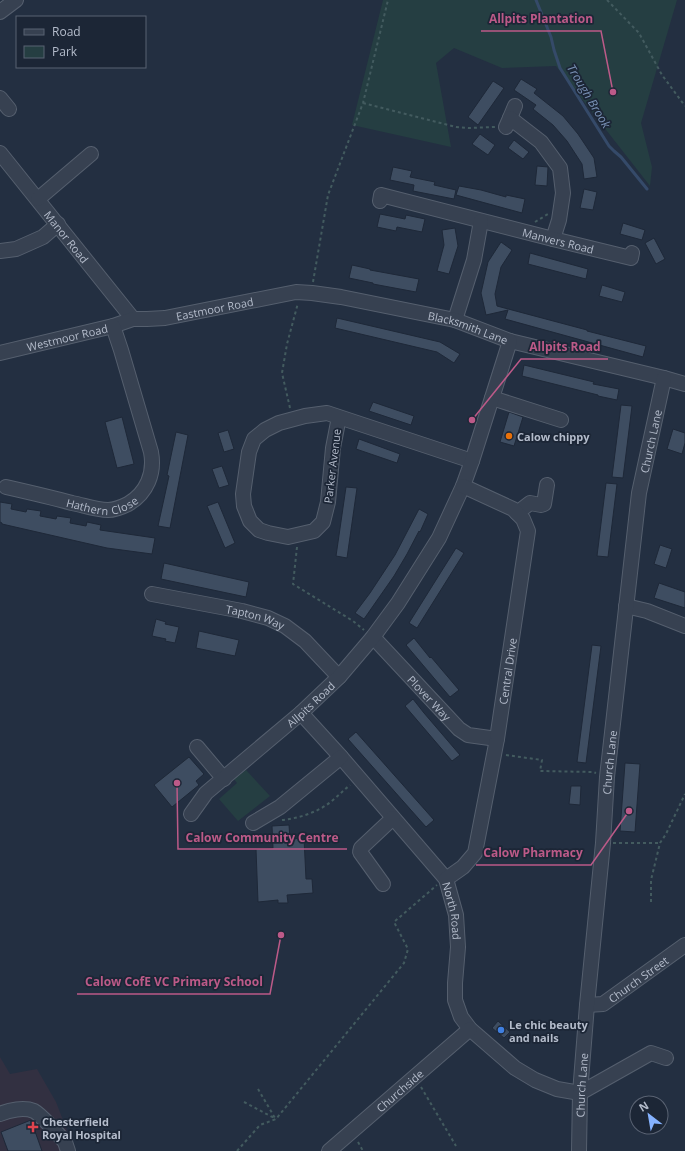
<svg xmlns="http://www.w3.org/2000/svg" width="685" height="1151" font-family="'Open Sans',sans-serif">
  <rect width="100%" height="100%" fill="#232f41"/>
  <path fill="#323041" d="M0 1057 10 1074 37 1069 56 1102 75 1151H0Z"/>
  <path fill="#253e42" d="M383 0H677L641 123 652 167 650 186 556 66 502 68 454 48 436 63 451 147 352 125Z
    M246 770 270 796 238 821 219 799 237 783 234 779Z"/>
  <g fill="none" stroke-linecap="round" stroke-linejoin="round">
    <path stroke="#354a69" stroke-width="3" d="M536 0 551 37 554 50 560 68 609 146 614 151 621 157 647 189"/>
  </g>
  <path fill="#3e4d61" stroke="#1e2838" d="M521 79 537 89 534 93 563 116 578 134 594 158 597 177 584 179 582 164 567 141 553 125 533 109 536 105 514 90Z
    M493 81 504 88 478 125 468 117Z
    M480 134 495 145 488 155 472 144Z
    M514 140 529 152 523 159 508 148Z
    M537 166 548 167 547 186 535 185Z
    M393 167 412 171 410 177 435 182 434 185 456 190 454 199 413 191 414 185 390 180Z
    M459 186 481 190 506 197V195L525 199 522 213 456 195Z
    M584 189 597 192 593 210 580 208Z
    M380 214 405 219 406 215 425 219 422 232 397 227 396 231 377 227Z
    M623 223 645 230 642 240 620 234Z
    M455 228 458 246 449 274 437 271 444 245 442 230Z
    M654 238 665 259 656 264 645 243Z
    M501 242 512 250 501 267 495 294 497 306 587 330V331L646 346 643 357 505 319 508 310 486 315 481 293 488 262Z
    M530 253 588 269 586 279 528 264Z
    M352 265 370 269V270L419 279 416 292 373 284V283L349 278Z
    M602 285 625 292 622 302 599 296Z
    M337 318 440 342 460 354 454 363 437 352 335 328Z
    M524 365 594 382 593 384 619 389 617 400 598 396V395L522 376Z
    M373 402 414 416 411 425 369 411Z
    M621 405 632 406 623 478 612 477Z
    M509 412 523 417 514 446 500 442Z
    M122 417 134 464 117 468 105 422Z
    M673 429 685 433V443L682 454 667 449Z
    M228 430 234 449 224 452 218 433Z
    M176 432 188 435 170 528 158 526 169 476 167 475Z
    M359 439 400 454 397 463 356 449Z
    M222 466 229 485 219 488 212 469Z
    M606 483 617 484 608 557 597 556Z
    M346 487 357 488 347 558 336 556Z
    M0 502 12 504 11 509 26 512 27 509 41 511 40 516 56 519 57 516 71 518 70 523 86 526 87 522 101 525 100 530 155 538 152 554 107 548 2 524V523L0 522Z
    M218 502 235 543 225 548 207 506Z
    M419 509 428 514 420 532 419 531 407 554 394 576 364 619 355 613 370 593 395 555Z
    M660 545 672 549 666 568 654 564Z
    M456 548 464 553 417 628 409 623Z
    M164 563 249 582 246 597 161 579Z
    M659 583 685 592V608L654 598Z
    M156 619 166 622 165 624 179 627 175 643 165 641 166 639 152 636Z
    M199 631 239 640 235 656 196 648Z
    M414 638 430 658 431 657 459 690 450 697 406 645Z
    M592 645 601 646 586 763 577 762Z
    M413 699 424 713 460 755 452 761 405 706Z
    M356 732 434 820 426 827 348 739Z
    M189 757 204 774 196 781 199 785 172 807 154 785Z
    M625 763 640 764 635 832 620 831Z
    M571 786H581L580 805 569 804Z
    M289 825 290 839 304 838 306 879H312L313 893 287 895 288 903H278V900L258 902 256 849 273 848 272 826Z
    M498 1021 510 1032 504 1038 492 1028Z
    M31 1120 42 1151H8L1 1132Z"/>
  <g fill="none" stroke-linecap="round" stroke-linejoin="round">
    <defs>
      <g id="minor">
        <path d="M0 12 16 0"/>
        <path d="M0 98 9 109"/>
        <path d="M510 118 515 106"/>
        <path d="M506 127 510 118 541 142 560 168 563 193 559 220 553 239"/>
        <path id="s1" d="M0 153 133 319"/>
        <path d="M38 199 91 154"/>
        <path id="s2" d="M380 201 381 195 553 239 631 258 632 253"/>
        <path d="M0 251 16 249 43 237 58 224"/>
        <path d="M455 320 474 260 481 221"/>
        <path id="s3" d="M0 353 113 326 133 319H147L165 318 296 292 312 293 341 297 455 320 510 341 664 378 685 384"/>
        <path d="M492 398 561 420"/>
        <path d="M339 417 333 448 328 502 323 522 314 531 288 537 268 533 259 530 250 521 244 506 243 494 249 452 254 439 265 430 279 423 305 416 327 413 339 417 472 461"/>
        <path id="s4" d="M6 487C28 492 50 497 72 503 83 505 96 510 108 510 115 510 122 507 128 504 147 493 155 473 151 452L121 350 113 326"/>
        <path d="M517 513 530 503 541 505 544 504 547 485"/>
        <path id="s5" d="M152 594 242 611 268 618 285 626 305 641 339 677"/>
        <path d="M626 606 647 611 685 626"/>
        <path id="s6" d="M373 637 459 729 468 735 497 739"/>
        <path id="s7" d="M301 713 341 757 446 879 456 915 458 947 455 983V1000L461 1017 470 1029 515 1068 535 1080 557 1089 580 1093"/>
        <path d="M197 747 224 779"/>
        <path id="s8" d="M191 814 206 793 301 713 339 677 373 637 398 603 439 538 463 486 472 461 510 341"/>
        <path d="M253 823 280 807 341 757"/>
        <path id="s9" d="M446 879 463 867 475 853 497 739 528 531 523 519 513 509 463 486"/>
        <path d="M383 884 360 852 361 848 393 818"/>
        <path id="s10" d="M587 1005 603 1004 685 945"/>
        <path d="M580 1093 651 1053 666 1058"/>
        <path d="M0 1114C9 1110 24 1107 34 1111 40 1114 60 1136 65 1142 66 1145 67 1148 68 1151"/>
        <path id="s11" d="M329 1151 470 1029"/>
        <path id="s12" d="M579 1151 580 1093 587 1005 603 843 607 777 639 493 664 378"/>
      </g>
    </defs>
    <use href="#minor" stroke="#555f6e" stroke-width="16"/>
    <path stroke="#435b5f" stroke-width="2" stroke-dasharray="3 3" stroke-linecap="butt" d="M607 0 639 33 662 75 685 106
      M363 103 456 127 469 128 495 127
      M535 222 548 214
      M313 282 328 195 363 103 388 0
      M290 408 282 373 287 344 298 303
      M297 547 293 584 353 621 364 630
      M506 755 542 760 540 771 593 772 596 773
      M282 820C300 818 319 812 333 800 339 795 344 790 350 785
      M613 843H660
      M651 902V880L660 843 666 834 685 794
      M421 1087 456 1146
      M258 1089 275 1118
      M244 1102 276 1119
      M358 1142 363 1151
      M237 1151 260 1125 276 1119 404 963 408 949 394 922 437 885"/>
    <use href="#minor" stroke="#374151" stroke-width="14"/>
  </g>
  <circle fill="#e8710a" stroke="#1c2636" stroke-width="1.5" cx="509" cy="436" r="4"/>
  <circle fill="#3f7fe0" stroke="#1c2636" stroke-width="1.5" cx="501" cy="1030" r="4"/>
  <path fill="#e0444e" stroke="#1c2636" stroke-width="1.5" d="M31 1121h4v4h4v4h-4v4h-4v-4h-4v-4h4z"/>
  <g text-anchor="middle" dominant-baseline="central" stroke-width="3.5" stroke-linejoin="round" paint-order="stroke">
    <g font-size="11" fill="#b4bccb" stroke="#1c2636">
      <text stroke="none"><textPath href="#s1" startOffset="107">Manor Road</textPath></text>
      <text stroke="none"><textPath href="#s2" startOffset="189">Manvers Road</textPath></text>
      <text stroke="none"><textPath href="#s3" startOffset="220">Eastmoor Road</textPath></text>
      <text stroke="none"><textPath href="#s3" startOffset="479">Blacksmith Lane</textPath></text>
      <text stroke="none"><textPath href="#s3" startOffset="69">Westmoor Road</textPath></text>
      <text stroke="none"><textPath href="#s12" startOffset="714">Church Lane</textPath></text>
      <text transform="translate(332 466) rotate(-83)">Parker Avenue</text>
      <text stroke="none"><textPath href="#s4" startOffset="99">Hathern Close</textPath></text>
      <text stroke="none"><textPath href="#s5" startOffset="106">Tapton Way</textPath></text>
      <text stroke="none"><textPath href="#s9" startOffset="224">Central Drive</textPath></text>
      <text stroke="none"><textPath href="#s6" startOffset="83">Plover Way</textPath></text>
      <text stroke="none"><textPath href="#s8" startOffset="163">Allpits Road</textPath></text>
      <text stroke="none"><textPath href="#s12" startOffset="390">Church Lane</textPath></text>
      <text stroke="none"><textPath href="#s7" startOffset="253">North Road</textPath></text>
      <text stroke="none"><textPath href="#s10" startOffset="59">Church Street</textPath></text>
      <text stroke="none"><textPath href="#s12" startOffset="66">Church Lane</textPath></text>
      <text stroke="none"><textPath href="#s11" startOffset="93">Churchside</textPath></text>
    </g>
    <g font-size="11" font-weight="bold" fill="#b4bccb" stroke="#1c2636" text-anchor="start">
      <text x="517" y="436">Calow chippy</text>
      <text x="509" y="1024">Le chic beauty<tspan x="509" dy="13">and nails</tspan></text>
      <text x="42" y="1121">Chesterfield<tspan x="42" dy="13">Royal Hospital</tspan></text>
    </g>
    <g font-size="12" font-style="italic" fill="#7991b5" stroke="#1c2636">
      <text transform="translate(589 96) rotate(59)">Trough Brook</text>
    </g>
  </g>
  <path fill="none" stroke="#bc5a88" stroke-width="1.5" d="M613 92L601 31H481M472 420L521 359H608M177 783L178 849H347M629 811L591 865H476M281 935L270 994H77"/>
  <g fill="#bc5a88" stroke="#1c2636" stroke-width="1.5">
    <circle cx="613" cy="92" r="4"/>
    <circle cx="472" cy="420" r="4"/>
    <circle cx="177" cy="783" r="4"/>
    <circle cx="629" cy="811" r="4"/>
    <circle cx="281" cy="935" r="4"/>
  </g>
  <g font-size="12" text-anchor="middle" font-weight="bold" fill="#bc5a88" stroke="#1c2636" stroke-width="3.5" stroke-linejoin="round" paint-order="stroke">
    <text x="541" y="23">Allpits Plantation</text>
    <text x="565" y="351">Allpits Road</text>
    <text x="262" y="842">Calow Community Centre</text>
    <text x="533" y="857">Calow Pharmacy</text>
    <text x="174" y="986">Calow CofE VC Primary School</text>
  </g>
  <rect x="16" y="16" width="130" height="52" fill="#1c2636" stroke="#596272"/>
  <rect x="24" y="29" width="20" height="6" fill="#374151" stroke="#596272"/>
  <text x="52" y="36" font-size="12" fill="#b4bccb">Road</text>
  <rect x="24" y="46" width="20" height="12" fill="#253e42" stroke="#596272"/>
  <text x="52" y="56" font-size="12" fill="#b4bccb">Park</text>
  <g transform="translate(649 1115) rotate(329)"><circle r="19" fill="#1c2636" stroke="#596272"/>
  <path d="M0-3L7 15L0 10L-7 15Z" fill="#85b2ff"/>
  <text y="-6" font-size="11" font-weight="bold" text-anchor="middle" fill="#b4bccb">N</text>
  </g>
</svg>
